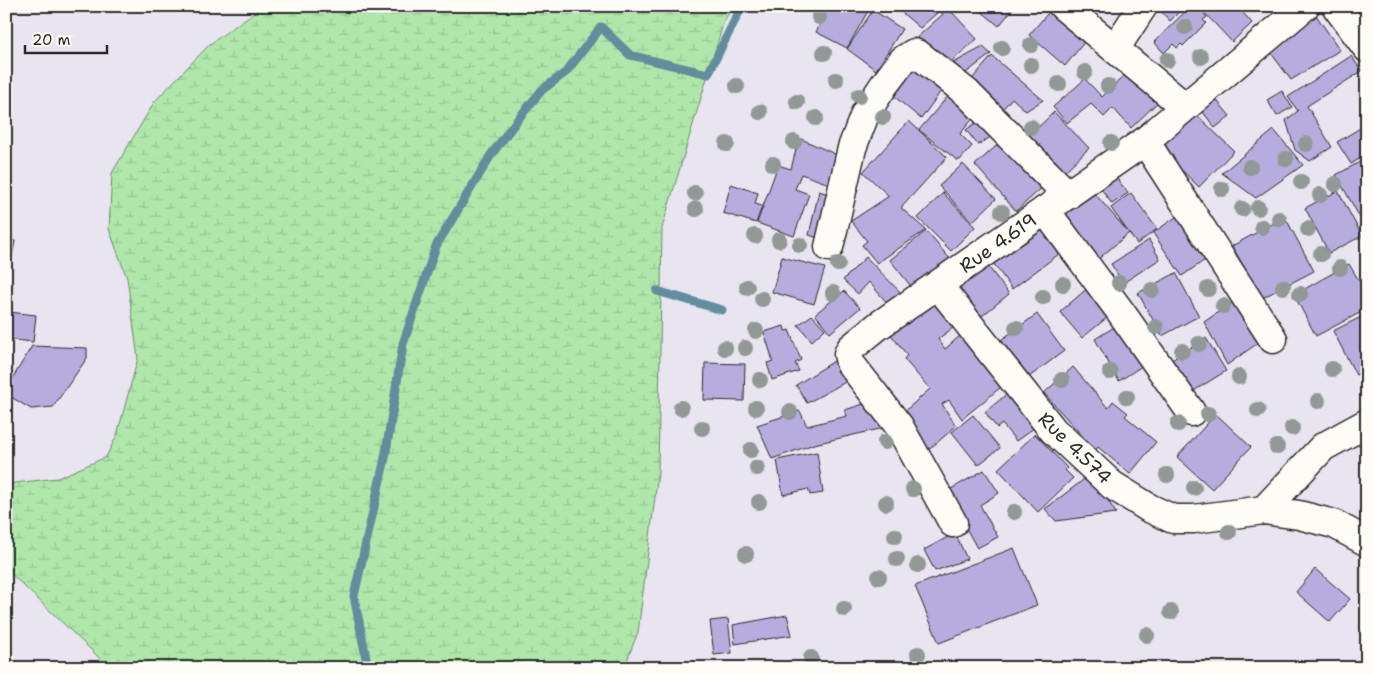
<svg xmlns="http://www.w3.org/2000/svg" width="1373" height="674" font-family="'Shantell Sans',sans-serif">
  <defs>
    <pattern id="wetland-marsh" width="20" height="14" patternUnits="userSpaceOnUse" patternTransform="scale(1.25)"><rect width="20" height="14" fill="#afe7ab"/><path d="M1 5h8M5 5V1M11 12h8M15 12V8" fill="none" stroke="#97c693"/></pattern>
  </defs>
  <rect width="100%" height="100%" fill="#e8e4f0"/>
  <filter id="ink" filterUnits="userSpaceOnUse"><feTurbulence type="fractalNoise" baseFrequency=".02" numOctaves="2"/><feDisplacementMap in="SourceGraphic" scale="10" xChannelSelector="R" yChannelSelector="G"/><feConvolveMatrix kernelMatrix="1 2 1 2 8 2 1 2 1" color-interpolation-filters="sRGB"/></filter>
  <g filter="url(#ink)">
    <path fill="url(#wetland-marsh)" stroke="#6d896b" d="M263 6H733L724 21 662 228 658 473 638 632 624 668H110L6 569V484L58 478 106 457 117 435 138 358 127 278 109 229 112 173 155 101 210 44Z"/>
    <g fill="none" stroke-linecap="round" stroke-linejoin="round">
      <path stroke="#628d9c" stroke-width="9" d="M657 291 722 310
        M368 668 354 596 385 458 403 344 436 246 491 155 518 119 542 90 566 72 601 27 630 55 708 74 742 6"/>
    </g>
    <path fill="#b6adde" stroke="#2b2b2b" d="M829 6H859L868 11 847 48 816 32Z
      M894 6H930L937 13 920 28Z
      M933 6H951L949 9 977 39 943 69 912 42 943 14Z
      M975 6H1015L999 26Z
      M1054 6 1090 35 1065 66 1029 35Z
      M1156 6H1185L1170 21Z
      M1191 6H1197L1207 17 1203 20 1206 23 1183 46 1181 44 1177 48 1173 44 1164 53 1154 42Z
      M1204 6H1237L1252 23 1232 42 1201 9Z
      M1353 6H1367V28Z
      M1311 8 1340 50 1291 80 1263 42Z
      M873 10 902 29 876 70 847 49Z
      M983 47 991 54 958 79 946 67Z
      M992 56 1043 100 1026 111 1012 98 1000 112 967 85Z
      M1351 56 1362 71 1307 106 1332 147 1310 161 1295 150 1286 120 1298 111 1288 97Z
      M913 57 946 84 921 119 889 92Z
      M1130 70 1160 100 1131 128 1113 108 1104 117 1091 104 1067 123 1053 107 1085 79 1102 97Z
      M1282 91 1292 107 1277 116 1267 100Z
      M949 95 975 116 960 134 972 146 960 160H957L919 130Z
      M1214 97 1230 116 1215 128 1200 108Z
      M1054 112 1089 148 1061 175 1026 139Z
      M1195 113 1234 151 1199 187 1160 149Z
      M985 116 1000 131 978 145 966 130Z
      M909 121 947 157 901 208 926 230 877 263 862 245 867 241 851 221 889 196 863 172Z
      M1367 124V154L1351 164 1337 142Z
      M1274 130 1303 165 1256 198 1222 173Z
      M799 138 844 158 835 186 801 174 795 189 809 194 794 236 757 223 778 165 791 169Z
      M1004 139 1045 185 1016 211 975 165Z
      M1367 158V230L1336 175Z
      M963 164 996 199 972 222 939 186Z
      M1115 176 1128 193 1112 204 1100 187Z
      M731 184 758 193 755 204 762 206 756 223 723 213Z
      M1089 187 1129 233 1096 261 1056 215Z
      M819 191 838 197 829 242 809 235Z
      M1338 191 1362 236 1329 253 1305 208Z
      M943 193 975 227 951 251 918 218Z
      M1131 193 1157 229 1137 244 1111 208Z
      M1186 210 1215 253 1182 276 1153 233Z
      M1285 217 1314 271 1262 298 1232 246Z
      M1038 225 1059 254 1012 289 991 260Z
      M926 231 951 260 914 290 890 260Z
      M6 239 15 241 6 289Z
      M1149 240 1160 259 1123 283 1111 264Z
      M782 257 825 268 814 304 772 292Z
      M866 257 902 294 889 305 869 282 858 294 843 280Z
      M984 261 1009 294 977 320 951 288Z
      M1349 264 1367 294V309L1316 336 1294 295Z
      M1176 273 1199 316 1162 336 1138 293Z
      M1091 285 1114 312 1082 338 1060 312Z
      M844 291 860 308 830 333 815 314Z
      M931 291 957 325 938 339 945 349 962 334 1001 387 962 419 949 400 942 404 956 426 924 454 898 417 930 389 904 359 907 355 888 331Z
      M1236 300 1258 343 1227 365 1204 322Z
      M9 312 36 315 33 342 6 339Z
      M1037 314 1064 351 1029 377 1001 340Z
      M1367 314V371L1356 375 1333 331Z
      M812 315 825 329 812 341 798 325Z
      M1124 321 1148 362 1119 381 1095 339Z
      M784 326 785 331 789 330 801 360 795 363 799 371 772 380 767 363 773 361 764 332Z
      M1206 338 1226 371 1187 395 1167 363Z
      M32 346 87 348V358L53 407 31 409 6 394V389Z
      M839 358 851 379 807 403 796 385Z
      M705 363 745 364 744 401 704 400Z
      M1073 367 1108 408 1113 401 1128 413 1125 416 1156 442 1130 474 1098 447 1090 457 1079 447 1085 439 1044 393Z
      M1012 390 1038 425 1016 441 1002 424 997 428 985 412Z
      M876 400 897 425 814 444 772 459 757 425 800 411 807 426 847 416 845 410Z
      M1216 414 1251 447 1212 489 1177 457Z
      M973 415 1000 448 978 465 952 432Z
      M1035 434 1067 468 1065 470 1073 478 1038 512 998 469Z
      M817 452 823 493 810 495 808 489 783 495 777 460Z
      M984 470 999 493 980 505 998 537 977 548 946 492Z
      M1091 474 1116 513 1056 521 1045 509Z
      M955 533 967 559 935 571 924 550Z
      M1014 548 1037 605 939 643 915 586Z
      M1315 569 1350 599 1330 622 1296 592Z
      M787 615 792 635 735 644 733 625Z
      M728 619 732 653 714 655 710 621Z
      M1107 662 1165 665V668H1107Z"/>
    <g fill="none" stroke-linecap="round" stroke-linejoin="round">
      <defs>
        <path id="minor" d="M1063 6 1185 107
          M1336 6 1367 48
          M1115 49 1143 6
          M1145 141 1273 339
          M1045 210 1120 311 1191 412
          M829 247 852 148 865 114 884 85 903 60 914 53 919 55 967 93 1068 195
          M938 285 1053 430 1112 485 1149 508 1173 519H1194L1264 510
          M1367 423 1323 447 1264 510 1299 515 1334 524 1367 542
          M953 523 899 426 850 363 848 354 851 348 878 326 1145 141 1305 6"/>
      </defs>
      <use href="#minor" stroke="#2b2b2b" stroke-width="31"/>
      <use href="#minor" stroke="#fdfcf7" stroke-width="28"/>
    </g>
    <g fill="#929895">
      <circle cx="819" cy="17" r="8"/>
      <circle cx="1185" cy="27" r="8"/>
      <circle cx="1031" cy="45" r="8"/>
      <circle cx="1002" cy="48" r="8"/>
      <circle cx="824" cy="53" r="8"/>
      <circle cx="1201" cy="57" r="8"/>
      <circle cx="1167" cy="60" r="8"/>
      <circle cx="1031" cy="65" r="8"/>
      <circle cx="1085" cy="72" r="8"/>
      <circle cx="836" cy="80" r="8"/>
      <circle cx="1059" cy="84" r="8"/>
      <circle cx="737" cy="86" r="8"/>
      <circle cx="1108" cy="86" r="8"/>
      <circle cx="859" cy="96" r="8"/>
      <circle cx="797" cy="102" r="8"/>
      <circle cx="760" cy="112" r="8"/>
      <circle cx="883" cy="117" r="8"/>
      <circle cx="816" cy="118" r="8"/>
      <circle cx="1031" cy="127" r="8"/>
      <circle cx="794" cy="142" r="8"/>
      <circle cx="1111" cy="143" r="8"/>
      <circle cx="727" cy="144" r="8"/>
      <circle cx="1306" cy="144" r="8"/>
      <circle cx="1286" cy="159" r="8"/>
      <circle cx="773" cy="164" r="8"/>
      <circle cx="1250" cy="167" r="8"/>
      <circle cx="1301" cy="182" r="8"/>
      <circle cx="1335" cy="184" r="8"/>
      <circle cx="1222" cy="189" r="8"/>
      <circle cx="695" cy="193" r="8"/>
      <circle cx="1320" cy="195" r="8"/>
      <circle cx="1258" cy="208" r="8"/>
      <circle cx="696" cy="209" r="8"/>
      <circle cx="1242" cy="209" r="8"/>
      <circle cx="1002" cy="212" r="8"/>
      <circle cx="1279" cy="219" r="8"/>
      <circle cx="1262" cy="227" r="8"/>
      <circle cx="1308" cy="229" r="8"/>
      <circle cx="755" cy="236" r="8"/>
      <circle cx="779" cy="240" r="8"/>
      <circle cx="800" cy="245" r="8"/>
      <circle cx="1321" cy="254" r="8"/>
      <circle cx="838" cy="264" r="8"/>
      <circle cx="1340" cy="268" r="8"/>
      <circle cx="1119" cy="283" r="8"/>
      <circle cx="1063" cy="284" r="8"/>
      <circle cx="747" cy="287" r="8"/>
      <circle cx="1283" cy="287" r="8"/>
      <circle cx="1208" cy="289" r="8"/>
      <circle cx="1152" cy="290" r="8"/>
      <circle cx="833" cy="293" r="8"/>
      <circle cx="1300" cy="294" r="8"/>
      <circle cx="1043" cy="297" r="8"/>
      <circle cx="762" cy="299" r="8"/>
      <circle cx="1223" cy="306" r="8"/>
      <circle cx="1156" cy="327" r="8"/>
      <circle cx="1016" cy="328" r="8"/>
      <circle cx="756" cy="331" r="8"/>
      <circle cx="1199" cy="344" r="8"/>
      <circle cx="725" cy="348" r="8"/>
      <circle cx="745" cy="348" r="8"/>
      <circle cx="1182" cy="351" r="8"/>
      <circle cx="1332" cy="369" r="8"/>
      <circle cx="1110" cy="372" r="8"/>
      <circle cx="1239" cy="377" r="8"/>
      <circle cx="760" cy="380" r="8"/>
      <circle cx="1062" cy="380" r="8"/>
      <circle cx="1127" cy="397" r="8"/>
      <circle cx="1318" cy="401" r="8"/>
      <circle cx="681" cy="408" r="8"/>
      <circle cx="756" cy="408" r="8"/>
      <circle cx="1258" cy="410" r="8"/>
      <circle cx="790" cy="412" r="8"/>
      <circle cx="1208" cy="414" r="8"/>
      <circle cx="1178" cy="424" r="8"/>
      <circle cx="702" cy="428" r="8"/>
      <circle cx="1292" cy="428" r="8"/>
      <circle cx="885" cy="442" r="8"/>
      <circle cx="1277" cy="447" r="8"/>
      <circle cx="751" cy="450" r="8"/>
      <circle cx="757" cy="468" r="8"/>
      <circle cx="1167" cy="475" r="8"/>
      <circle cx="1194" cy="488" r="8"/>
      <circle cx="913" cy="489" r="8"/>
      <circle cx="759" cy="502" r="8"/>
      <circle cx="886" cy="503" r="8"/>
      <circle cx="1014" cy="512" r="8"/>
      <circle cx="1229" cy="532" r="8"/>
      <circle cx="895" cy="536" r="8"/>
      <circle cx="746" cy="554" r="8"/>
      <circle cx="897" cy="559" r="8"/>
      <circle cx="918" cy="565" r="8"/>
      <circle cx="879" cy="577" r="8"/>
      <circle cx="844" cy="609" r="8"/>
      <circle cx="1171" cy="612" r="8"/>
      <circle cx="1147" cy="635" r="8"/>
      <circle cx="918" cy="654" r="8"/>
      <circle cx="811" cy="658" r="8"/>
    </g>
  </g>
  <g text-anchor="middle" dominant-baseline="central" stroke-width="5" stroke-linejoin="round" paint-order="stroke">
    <g font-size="19" fill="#2b2b2b" stroke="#fdfcf7">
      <text transform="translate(998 243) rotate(-35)">Rue 4.619</text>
      <text transform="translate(1075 448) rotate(44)">Rue 4.574</text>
    </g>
  </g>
  <rect width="1373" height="674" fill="none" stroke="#fdfcf7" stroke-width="25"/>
  <rect x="12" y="12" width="1348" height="649" fill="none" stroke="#2b2b2b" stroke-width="2" filter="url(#ink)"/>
  <path d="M25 45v8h82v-8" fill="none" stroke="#2b2b2b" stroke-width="2.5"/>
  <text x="32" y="45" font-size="15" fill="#2b2b2b" stroke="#fdfcf7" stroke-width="4" paint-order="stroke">20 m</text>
</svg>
